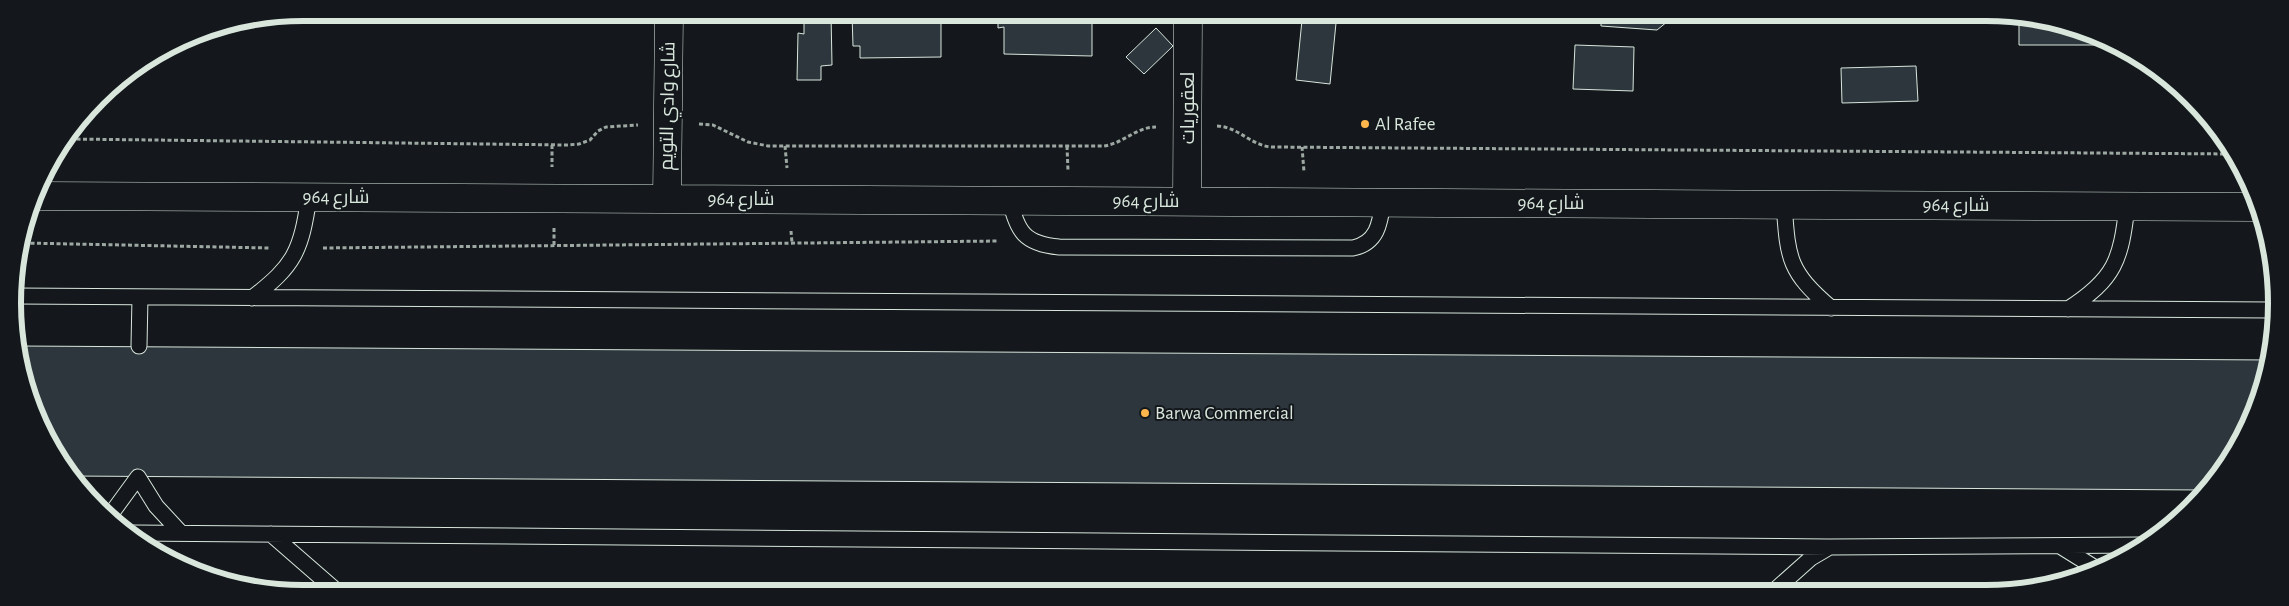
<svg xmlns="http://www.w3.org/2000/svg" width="2289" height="606" font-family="'Alegreya Sans',Cairo,sans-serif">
  <rect width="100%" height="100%" fill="#14181c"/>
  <path fill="#2c363c" stroke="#d8e6dc" d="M804 14H831L832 65 821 66V80H797L798 33 804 34Z
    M852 14 941 15V57L860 58V46H853Z
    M998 15H1092V56L1004 54V27L998 28Z
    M1601 17H1673L1657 30 1601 26Z
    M2019 18H2042L2107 45H2019Z
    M1302 20 1336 23 1330 84 1296 80Z
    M1156 28 1173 46 1144 74 1126 57Z
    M1575 45 1634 47 1633 91 1573 89Z
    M1916 66 1918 101 1842 103 1841 68Z
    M19 346 2271 360 2238 448 2204 490 71 476 22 378Z"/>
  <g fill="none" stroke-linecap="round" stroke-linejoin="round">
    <defs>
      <path id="lane" d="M1010 200C1017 232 1025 244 1059 247L1353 248C1377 243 1380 224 1383 202
        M1784 204C1788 259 1788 271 1831 308
        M14 296 2271 310
        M252 298C295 265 301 251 309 197
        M2068 309C2115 279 2121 260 2127 206
        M139 346 140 297
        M111 514 138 477 156 506 181 533
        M133 533 1829 547 2142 545
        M271 534 333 588
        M2060 546 2097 569
        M1774 591 1811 558 1828 548"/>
      <path id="street" d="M37 196 2255 207
        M667 199 669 14
        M1187 201 1188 15"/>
    </defs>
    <use href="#lane" stroke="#d8e6dc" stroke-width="17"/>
    <use href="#street" stroke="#d8e6dc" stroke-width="29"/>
    <path stroke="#9da8a2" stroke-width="3" stroke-dasharray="4 2.5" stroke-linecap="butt" d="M699 124 713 125 748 142 768 146H1104C1124 143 1136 127 1156 127
      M1217 126C1239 127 1250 145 1271 147L2233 154
      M70 139 567 145 579 144 590 140 598 131 606 127 638 125
      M552 145V167
      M785 146 787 168
      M1067 146 1068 171
      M1302 147 1304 172
      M554 228V246
      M791 231 792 243
      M24 243 269 248
      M323 248 999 241"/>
    <use href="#lane" stroke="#14181c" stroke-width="15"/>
    <use href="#street" stroke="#14181c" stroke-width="28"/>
  </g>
  <g fill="#ffb74d" stroke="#14181c" stroke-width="2">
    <circle cx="1365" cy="124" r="5"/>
    <circle cx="1145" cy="413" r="5"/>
  </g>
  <g text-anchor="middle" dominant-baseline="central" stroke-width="4" stroke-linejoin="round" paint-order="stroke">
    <g font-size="19" fill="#d8e6dc" stroke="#14181c">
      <text transform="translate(668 106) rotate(-89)">شارع وادي التويم</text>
      <text transform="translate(1188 108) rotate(-90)">لعقوريات</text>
      <text x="336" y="197">شارع 964</text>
      <text x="741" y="199">شارع 964</text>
      <text x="1146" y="201">شارع 964</text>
      <text x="1551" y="203">شارع 964</text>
      <text x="1956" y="205">شارع 964</text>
    </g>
    <g font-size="19" fill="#d8e6dc" stroke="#14181c" text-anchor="start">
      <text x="1375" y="124">Al Rafee</text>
      <text x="1155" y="413">Barwa Commercial</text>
    </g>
  </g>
  <path d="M0 0H2289V606H0ZM303 21H1986A282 282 0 0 1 2268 303V303A282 282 0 0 1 1986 585H303A282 282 0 0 1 21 303V303A282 282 0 0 1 303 21Z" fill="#14181c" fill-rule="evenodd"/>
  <path fill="none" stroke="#d8e6dc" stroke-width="6" d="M303 21H1986A282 282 0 0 1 2268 303V303A282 282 0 0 1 1986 585H303A282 282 0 0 1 21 303V303A282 282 0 0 1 303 21Z"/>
</svg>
